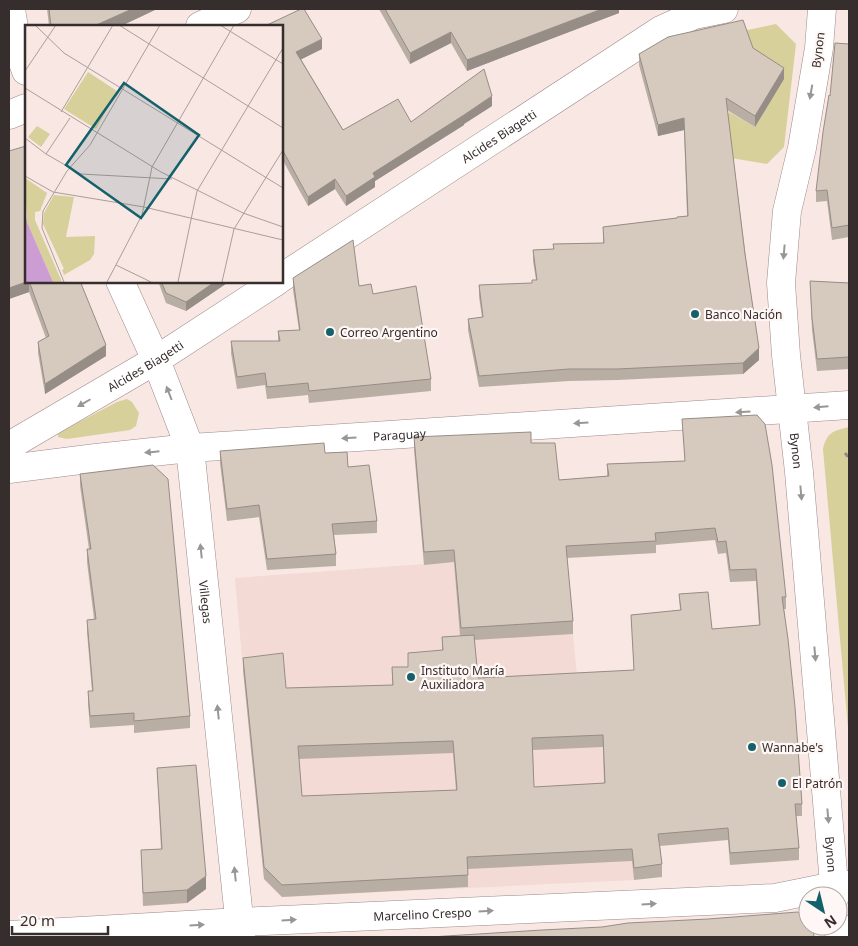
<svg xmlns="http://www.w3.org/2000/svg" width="858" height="946" font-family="'Noto Sans',sans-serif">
  <rect width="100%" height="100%" fill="#f9e7e3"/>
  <path fill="#f4dad4" d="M531 444 562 523 578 685 622 764 634 880 282 897 264 879 243 670 235 578 424 564 414 448Z"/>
  <path fill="#d7d09a" d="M776 24 796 44 784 147 767 164 731 158 716 159 729 112 755 127 784 79 753 59 743 31Z
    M127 399 132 402 139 413 136 426 130 430 67 439 58 437V434L60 432 117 402Z
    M849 427V739L823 449C827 432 833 431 849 427Z"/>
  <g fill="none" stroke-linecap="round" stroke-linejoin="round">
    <defs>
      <g id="minor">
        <path d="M11 9C14 30 18 51 26 71"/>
        <path id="s1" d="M822 9 819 48 802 148 787 211 781 283 786 355 799 472 835 896"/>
        <path d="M200 26 237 9"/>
        <path d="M9 115 26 108"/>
        <path id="s2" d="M281 278 661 30 694 15 724 9"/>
        <path id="s3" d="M120 281 156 360 190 448 241 937"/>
        <path id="s4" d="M9 446 156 360 277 281"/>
        <path id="s5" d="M9 469 96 458 190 448 849 405"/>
        <path d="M838 926 839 937"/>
        <path id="s6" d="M9 935 240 922 775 898 834 886 849 885"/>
      </g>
    </defs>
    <use href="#minor" stroke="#9c8b88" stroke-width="29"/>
    <path stroke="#978b88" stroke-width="3" stroke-dasharray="5 2.5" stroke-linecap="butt" d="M845 453 849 458"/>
    <use href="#minor" stroke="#fff" stroke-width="28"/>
  </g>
  <path fill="#b8aea4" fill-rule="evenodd" d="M47 9H157L121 26H49Z
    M379 9H619V13L467 71 451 43 410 64Z
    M281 26 322 49 301 59 343 130 411 122 492 106 464 124V125L375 181V187L346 206 335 189 308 206 281 157Z
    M849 44V237L832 240 827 201 816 202V191L830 96Z
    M753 48 784 79 755 127 727 110 759 360 743 374 617 380 569 381 479 387 468 330V319L482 317 479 297V285L532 283 536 280 533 261V250L553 249V244L603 243V227L677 218 687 216 684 130 658 136 639 65V54Z
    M9 151 26 281H80L106 356 45 394 38 353V342L46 338 29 292 9 299Z
    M293 278 359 286 373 294 431 379V391L309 403 308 395 267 399 265 385 237 389 231 353V341H278V331L299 330 293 290Z
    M158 281H230L186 311 166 303Z
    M810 281 849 283V369L817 371 812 330Z
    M682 419 786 597V609H784L802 804V816H796L799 848V860L730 865 728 840 660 846 662 864V877L634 880 632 861 468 869V887L282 897 264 879 243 670V658L286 688 392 685V667H408L442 650V637L460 636 454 562 424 565 414 449V437L531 443 559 480 607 476V464L685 461ZM715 540 718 554 726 553 730 582 756 581 759 626 712 629 679 594 680 610 631 615 634 670 478 678 474 640 573 634V621L567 558 656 553V545ZM603 747 604 783 534 787 533 750ZM453 753 456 790 302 796 299 759Z
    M220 451 325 453 348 467 377 521V533L334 535 336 554V566L267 570 259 517 227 521 220 463Z
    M80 474 190 716V728L134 733V725L90 728 88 704V691H92L87 632V620L94 619 87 562V549H89L80 486Z
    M157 768 206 889 187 903 143 906 141 850 161 849Z"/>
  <path fill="#968d86" d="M132 9H157L121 26H94Z
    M602 9H619V13L467 71V60Z
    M451 32V43L410 64V53Z
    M322 39V49L296 62V52Z
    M784 68V79L755 127V116Z
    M492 96V106L464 124V125L375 181V187L346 206V196L373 173Z
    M684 118V130L658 136V125Z
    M335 179V189L308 206V197Z
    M29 281V292L9 299V288Z
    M216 281H230L186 311V302Z
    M106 345V356L45 394V384Z
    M759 348V360L743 374V363Z
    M206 876V889L187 903V890Z"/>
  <path fill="#d6cabf" stroke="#968d86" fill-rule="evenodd" d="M49 9H132L94 26H51Z
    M301 9H304L322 39 296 52 343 130 398 99 411 122 484 69 492 96 464 115 373 173 375 177 346 196 335 179 308 197 281 147V26H265Z
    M385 9H602L467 60 451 32 410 53Z
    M743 20 753 48 784 68 755 116 726 98 745 254 759 348 743 363 617 369H569L479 376 468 319 483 317 479 285 532 283V280H537L533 250 554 249 553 244 604 243 603 227 677 218V217L688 216 684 118 658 125 639 54 668 37Z
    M835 43 849 44V225L832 228 827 190 816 191 823 132 829 95 830 96Z
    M26 146V281H29L9 288V151Z
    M353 240 359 286 371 284 373 294 416 286 431 379 309 391 308 383 267 387 265 373 237 377 231 341H280L278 331 300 330 293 278Z
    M29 281H80L106 345 45 384 38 342 49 336Z
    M161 281H216L186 302 166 293Z
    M810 281 849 283V357L817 359 812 318Z
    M757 415 765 424 772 465 786 597H782L788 639 795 707 802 804H795L799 848 730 853 728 828 658 834 662 864 634 868 632 849 467 857 468 875 282 885 264 867 243 658 283 653 286 688 393 685 392 667H408V653L443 650 442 637 474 635 478 678 634 670 631 615 681 610 679 594 708 592 712 629 760 625 756 569 730 570 726 541 718 542 715 528 655 533 656 541 566 546 573 621 461 628 454 550 424 552 414 437 531 432V443H555L559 480 609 476 607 464 685 461 682 419ZM603 735 605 783 534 787 532 738ZM453 741 457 790 302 796 298 746Z
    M324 443 325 453 347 452 348 467 369 465 377 521 332 524 336 554 267 559 259 505 227 509 220 451Z
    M153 465 168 479 190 716 134 721V713L90 716 88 691H93L87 620 96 619 87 549H91L80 474Z
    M196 765 206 876 187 890 143 893 141 850 162 849 157 768Z
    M798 912 808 923V926H810L813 929 814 937H430L542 930 602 927 628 923 708 919Z"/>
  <defs><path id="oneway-solid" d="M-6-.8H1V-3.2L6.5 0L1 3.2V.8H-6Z" transform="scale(1.25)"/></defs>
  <g fill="#9a9696">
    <use href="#oneway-solid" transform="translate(811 92) rotate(100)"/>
    <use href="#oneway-solid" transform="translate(784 252) rotate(95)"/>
    <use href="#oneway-solid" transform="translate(169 393) rotate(-111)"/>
    <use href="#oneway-solid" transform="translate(84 403) rotate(150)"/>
    <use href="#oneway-solid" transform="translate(821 407) rotate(175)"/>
    <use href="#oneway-solid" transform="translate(743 412) rotate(176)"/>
    <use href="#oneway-solid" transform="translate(581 423) rotate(176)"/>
    <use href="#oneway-solid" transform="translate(349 438) rotate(176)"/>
    <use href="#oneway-solid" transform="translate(152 452) rotate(174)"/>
    <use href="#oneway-solid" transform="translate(801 493) rotate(85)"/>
    <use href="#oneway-solid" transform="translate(201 551) rotate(-96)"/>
    <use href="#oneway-solid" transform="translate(815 654) rotate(85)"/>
    <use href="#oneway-solid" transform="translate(218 712) rotate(-96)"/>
    <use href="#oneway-solid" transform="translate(828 816) rotate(85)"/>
    <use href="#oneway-solid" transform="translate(235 874) rotate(-96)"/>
    <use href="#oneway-solid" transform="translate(649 904) rotate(-3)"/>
    <use href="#oneway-solid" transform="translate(486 911) rotate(-3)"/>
    <use href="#oneway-solid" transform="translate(289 920) rotate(-3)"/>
    <use href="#oneway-solid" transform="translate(197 925) rotate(-3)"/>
  </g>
  <g fill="#13616a" stroke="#fef7f5" stroke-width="2">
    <circle cx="695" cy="314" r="5"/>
    <circle cx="330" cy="332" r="5"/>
    <circle cx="411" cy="677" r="5"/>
    <circle cx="752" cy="747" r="5"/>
    <circle cx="782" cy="783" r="5"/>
  </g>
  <g text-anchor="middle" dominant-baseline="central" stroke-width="4.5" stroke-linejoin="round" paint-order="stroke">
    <g font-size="12" fill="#352e2c" stroke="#fef7f5">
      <text transform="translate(818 50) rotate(-83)">Bynon</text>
      <text stroke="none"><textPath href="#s2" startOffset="260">Alcides Biagetti</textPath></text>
      <text stroke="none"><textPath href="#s4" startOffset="158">Alcides Biagetti</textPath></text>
      <text stroke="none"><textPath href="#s5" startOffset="392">Paraguay</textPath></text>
      <text stroke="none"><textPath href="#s1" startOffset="446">Bynon</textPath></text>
      <text stroke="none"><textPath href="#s3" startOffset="336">Villegas</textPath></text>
      <text stroke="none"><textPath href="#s1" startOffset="851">Bynon</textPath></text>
      <text stroke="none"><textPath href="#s6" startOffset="414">Marcelino Crespo</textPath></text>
    </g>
    <g font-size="12" fill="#352e2c" stroke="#fef7f5" text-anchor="start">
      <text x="705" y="314">Banco Nación</text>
      <text x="340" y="332">Correo Argentino</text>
      <text x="421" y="670">Instituto María<tspan x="421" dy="14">Auxiliadora</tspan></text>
      <text x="762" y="747">Wannabe's</text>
      <text x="792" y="783">El Patrón</text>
    </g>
  </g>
  <g transform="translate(25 25)">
    <rect width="258" height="258" fill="#f9e7e3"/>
    <path d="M63 47 92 66 71 104 39 84ZM12 101 25 109 16 122 3 112ZM0 153 22 168 15 186 10 187V195L37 257H28L2 197ZM29 170 49 172 41 212 70 211 69 229 65 235 39 250 37 245 39 244 18 199 19 188Z" fill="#d7d09a"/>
    <path d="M0 188 2 197 28 257H0Z" fill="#cc9dd3"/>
    <path fill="none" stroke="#ab9d9a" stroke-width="1" d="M10 0 39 28 258 163M94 0 258 103M195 0 258 39M0 46 31 0M0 63 136 147 218 188 258 202M36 87 88 0M0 113 21 129 56 149 147 154M21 129 45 93M0 151 28 167 119 182 258 215M91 240 126 257M39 257 17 203 18 186 42 146 65 120 135 0M82 257 117 190 127 142 209 0M153 257 172 166 258 23M197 257 209 204 258 125"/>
    <path fill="#13616a" fill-opacity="0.15" stroke="#13616a" stroke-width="2.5" d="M99 58 174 110 116 193 41 140Z"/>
    <rect width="258" height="258" fill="none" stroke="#352e2c" stroke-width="2.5"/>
  </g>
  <rect width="858" height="946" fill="none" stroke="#352e2c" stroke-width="20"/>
  <g transform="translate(823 911) rotate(145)"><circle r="24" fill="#fef7f5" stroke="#aea7a5"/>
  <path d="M0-4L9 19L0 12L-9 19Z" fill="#13616a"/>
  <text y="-8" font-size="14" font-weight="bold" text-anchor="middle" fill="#352e2c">N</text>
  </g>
  <path d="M12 926v8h96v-8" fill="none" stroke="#352e2c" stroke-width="2.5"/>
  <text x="20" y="926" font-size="15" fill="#352e2c" stroke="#fef7f5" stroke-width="4" paint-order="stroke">20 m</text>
</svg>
